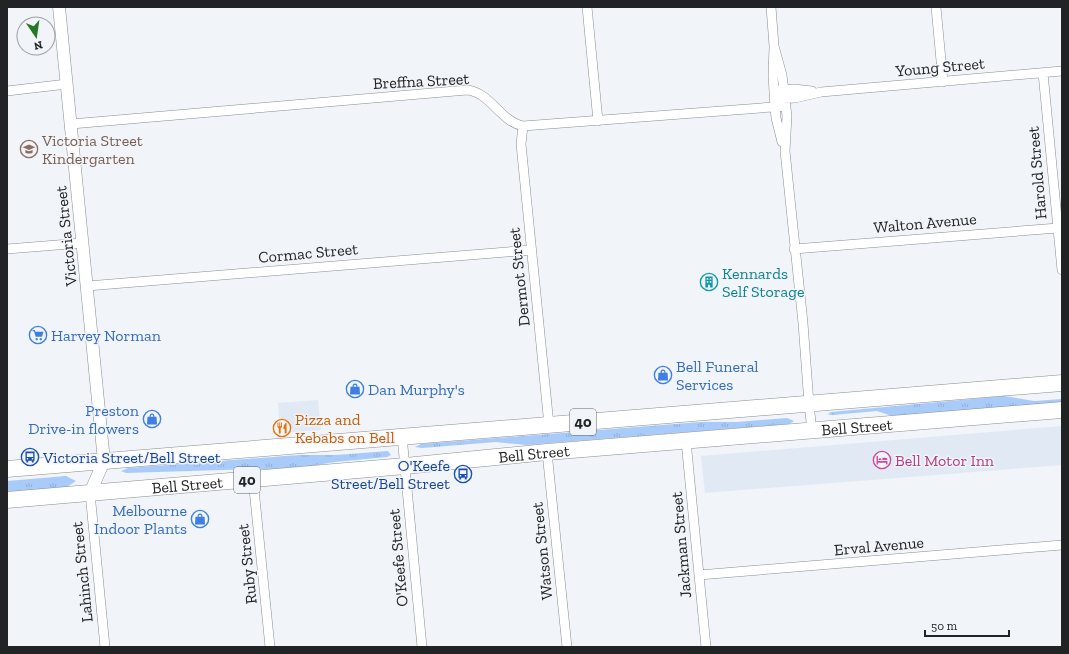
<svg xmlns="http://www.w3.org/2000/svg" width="1069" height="654" font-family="'Zilla Slab',serif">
  <defs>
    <pattern id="grass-tufts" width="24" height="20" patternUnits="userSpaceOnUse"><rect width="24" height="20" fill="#a9cbfa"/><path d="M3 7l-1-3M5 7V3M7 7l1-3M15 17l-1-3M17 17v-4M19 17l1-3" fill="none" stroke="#91aed6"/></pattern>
  </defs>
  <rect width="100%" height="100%" fill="#f1f4f8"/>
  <path fill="#e1e9f4" d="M318 400 321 430 280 433 278 403Z
    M1062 426V465L705 493 701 456Z"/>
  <path fill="url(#grass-tufts)" d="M1004 396 1034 401 1062 399V403L895 417 877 411 832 415 828 414 831 412Z
    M787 418 794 421 789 424 526 445 496 442 422 448 415 447 421 444 700 422H736Z
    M388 451 391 455 387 457 335 462 293 469H254L126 473 121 471 128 468 299 455H336Z
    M66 476 76 481 67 487 7 492V481Z"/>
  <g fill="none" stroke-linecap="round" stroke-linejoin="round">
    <defs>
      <path id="street" d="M587 7 598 121
        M771 7 774 46 773 76 775 107 776 118 782 142
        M936 7 943 82
        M774 46 782 75 787 116 785 151 803 323 809 404 812 431
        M1043 73 1062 270
        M779 90 794 89 812 91
        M7 91 67 84
        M774 99 795 98 821 92 1062 71
        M71 124 467 90C490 92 501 122 523 126L786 106
        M523 126 521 144 549 425
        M7 249 82 243
        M794 249 1058 228
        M87 286 531 250
        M402 436 422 647
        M686 441 706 647
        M547 452 567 647
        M253 479 270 647
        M90 493 105 647
        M699 575 1062 545"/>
      <path id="secondary" d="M59 7 104 461 90 493"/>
      <g id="highway">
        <path d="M7 469 1062 383"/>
        <path id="s1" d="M7 500 405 466 547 452 1062 410"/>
      </g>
    </defs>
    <use href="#street" stroke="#8a8d91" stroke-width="10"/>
    <use href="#secondary" stroke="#8a8d91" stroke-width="13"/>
    <use href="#highway" stroke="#8a8d91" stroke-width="17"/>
    <use href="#street" stroke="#fff" stroke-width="9"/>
    <use href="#secondary" stroke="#fff" stroke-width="12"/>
    <use href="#highway" stroke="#fff" stroke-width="16"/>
  </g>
  <defs>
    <symbol id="school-ring" viewBox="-11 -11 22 22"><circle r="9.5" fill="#f1f4f8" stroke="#8d6e63" stroke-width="1.5"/><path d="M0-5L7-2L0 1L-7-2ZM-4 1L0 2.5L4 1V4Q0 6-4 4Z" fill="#8d6e63"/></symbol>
    <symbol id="building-ring" viewBox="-11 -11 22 22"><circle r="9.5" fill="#f1f4f8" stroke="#0f9aa8" stroke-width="1.5"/><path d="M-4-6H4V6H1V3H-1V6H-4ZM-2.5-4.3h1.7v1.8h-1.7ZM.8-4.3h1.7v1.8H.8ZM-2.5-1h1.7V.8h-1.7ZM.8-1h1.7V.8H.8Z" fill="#0f9aa8"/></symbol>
    <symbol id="supermarket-ring" viewBox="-11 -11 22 22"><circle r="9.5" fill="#f1f4f8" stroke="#3f7fe0" stroke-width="1.5"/><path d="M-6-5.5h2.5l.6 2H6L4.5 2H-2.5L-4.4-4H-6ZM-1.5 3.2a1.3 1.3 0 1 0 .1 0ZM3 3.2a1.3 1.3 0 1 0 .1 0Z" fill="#3f7fe0"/></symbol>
    <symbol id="shop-ring" viewBox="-11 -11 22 22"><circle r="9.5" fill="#f1f4f8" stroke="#3f7fe0" stroke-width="1.5"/><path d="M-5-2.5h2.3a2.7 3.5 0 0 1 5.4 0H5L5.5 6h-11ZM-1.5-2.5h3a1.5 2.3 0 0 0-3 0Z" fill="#3f7fe0"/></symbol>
    <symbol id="restaurant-ring" viewBox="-11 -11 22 22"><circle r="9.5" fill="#f1f4f8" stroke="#e8710a" stroke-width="1.5"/><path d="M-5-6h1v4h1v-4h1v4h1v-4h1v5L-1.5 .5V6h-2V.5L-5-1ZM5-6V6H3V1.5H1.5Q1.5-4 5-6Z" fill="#e8710a"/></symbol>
    <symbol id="bus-ring" viewBox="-11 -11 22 22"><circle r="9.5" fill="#f1f4f8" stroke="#1a4fb4" stroke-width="1.5"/><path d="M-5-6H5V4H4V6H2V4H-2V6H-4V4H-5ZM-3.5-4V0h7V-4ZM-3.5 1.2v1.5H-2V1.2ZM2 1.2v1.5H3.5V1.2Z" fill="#1a4fb4"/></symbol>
    <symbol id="hotel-ring" viewBox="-11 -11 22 22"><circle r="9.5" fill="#f1f4f8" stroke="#d1479c" stroke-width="1.5"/><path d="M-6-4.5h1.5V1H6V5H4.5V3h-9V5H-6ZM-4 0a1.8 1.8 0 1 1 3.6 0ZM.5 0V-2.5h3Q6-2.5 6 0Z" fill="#d1479c"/></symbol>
  </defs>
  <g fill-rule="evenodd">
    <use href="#school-ring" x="19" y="139" width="20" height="20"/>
    <use href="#building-ring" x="699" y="272" width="20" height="20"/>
    <use href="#supermarket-ring" x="28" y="325" width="20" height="20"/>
    <use href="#shop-ring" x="653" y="365" width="20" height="20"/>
    <use href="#shop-ring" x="345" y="379" width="20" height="20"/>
    <use href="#shop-ring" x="142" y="409" width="20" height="20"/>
    <use href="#restaurant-ring" x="272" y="418" width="20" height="20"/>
    <use href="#bus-ring" x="20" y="447" width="20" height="20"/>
    <use href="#hotel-ring" x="872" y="450" width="20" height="20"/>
    <use href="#bus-ring" x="453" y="464" width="20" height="20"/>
    <use href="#shop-ring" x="190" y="509" width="20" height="20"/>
  </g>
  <g text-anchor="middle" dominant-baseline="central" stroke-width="3" stroke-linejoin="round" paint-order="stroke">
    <g fill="#f1f4f8" stroke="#606264" stroke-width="1">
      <rect x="570" y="409" width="26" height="26" rx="3"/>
      <rect x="234" y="467" width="26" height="26" rx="3"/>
    </g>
    <g font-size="15" font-weight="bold" fill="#222324">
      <text x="583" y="422">40</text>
      <text x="247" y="480">40</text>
    </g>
    <g font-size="16" fill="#222324" stroke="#f1f4f8">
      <text transform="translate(940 67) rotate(-5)">Young Street</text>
      <text transform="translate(421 81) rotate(-3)">Breffna Street</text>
      <text transform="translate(1037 173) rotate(-95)">Harold Street</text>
      <text transform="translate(925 223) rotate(-5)">Walton Avenue</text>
      <text transform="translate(66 236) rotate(-96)">Victoria Street</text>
      <text transform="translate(308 253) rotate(-5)">Cormac Street</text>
      <text transform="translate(519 277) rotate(-96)">Dermot Street</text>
      <text stroke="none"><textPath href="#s1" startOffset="853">Bell Street</textPath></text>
      <text stroke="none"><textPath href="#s1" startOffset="529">Bell Street</textPath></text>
      <text stroke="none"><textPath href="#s1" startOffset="181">Bell Street</textPath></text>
      <text transform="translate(681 545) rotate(-95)">Jackman Street</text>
      <text transform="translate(879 546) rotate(-5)">Erval Avenue</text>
      <text transform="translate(542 551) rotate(-96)">Watson Street</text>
      <text transform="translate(398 558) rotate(-95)">O'Keefe Street</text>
      <text transform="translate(247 564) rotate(-96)">Ruby Street</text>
      <text transform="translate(82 572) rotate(-96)">Lahinch Street</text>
    </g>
    <g font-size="16" fill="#785e54" stroke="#f1f4f8" text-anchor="start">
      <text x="42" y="140">Victoria Street<tspan x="42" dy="18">Kindergarten</tspan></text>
    </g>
    <g font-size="16" fill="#0d838f" stroke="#f1f4f8" text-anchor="start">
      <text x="722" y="273">Kennards<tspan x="722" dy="18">Self Storage</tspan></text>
    </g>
    <g font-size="16" fill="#366cbe" stroke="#f1f4f8" text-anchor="start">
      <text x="51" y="335">Harvey Norman</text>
      <text x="676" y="366">Bell Funeral<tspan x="676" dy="18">Services</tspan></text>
      <text x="368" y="389">Dan Murphy's</text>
      <text x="139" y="410" text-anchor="end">Preston<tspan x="139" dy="18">Drive-in flowers</tspan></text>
      <text x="187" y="510" text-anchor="end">Melbourne<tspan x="187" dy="18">Indoor Plants</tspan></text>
    </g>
    <g font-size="16" fill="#c56008" stroke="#f1f4f8" text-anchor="start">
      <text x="295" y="419">Pizza and<tspan x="295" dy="18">Kebabs on Bell</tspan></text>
    </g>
    <g font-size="16" fill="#164399" stroke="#f1f4f8" text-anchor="start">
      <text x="43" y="457">Victoria Street/Bell Street</text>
      <text x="450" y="465" text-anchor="end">O'Keefe<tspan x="450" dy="18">Street/Bell Street</tspan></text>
    </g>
    <g font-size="16" fill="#b23c85" stroke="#f1f4f8" text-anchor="start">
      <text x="895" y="460">Bell Motor Inn</text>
    </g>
  </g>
  <rect width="1069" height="654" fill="none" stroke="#222324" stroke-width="16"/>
  <g transform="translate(36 36) rotate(167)"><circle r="19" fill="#f1f4f8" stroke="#9ea0a3"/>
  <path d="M0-3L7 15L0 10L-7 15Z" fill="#257824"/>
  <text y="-6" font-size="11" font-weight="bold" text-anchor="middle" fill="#222324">N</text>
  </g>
  <path d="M925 630v6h84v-6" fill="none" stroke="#222324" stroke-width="2"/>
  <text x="931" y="630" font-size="12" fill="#222324" stroke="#f1f4f8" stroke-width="3" paint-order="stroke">50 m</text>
</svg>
